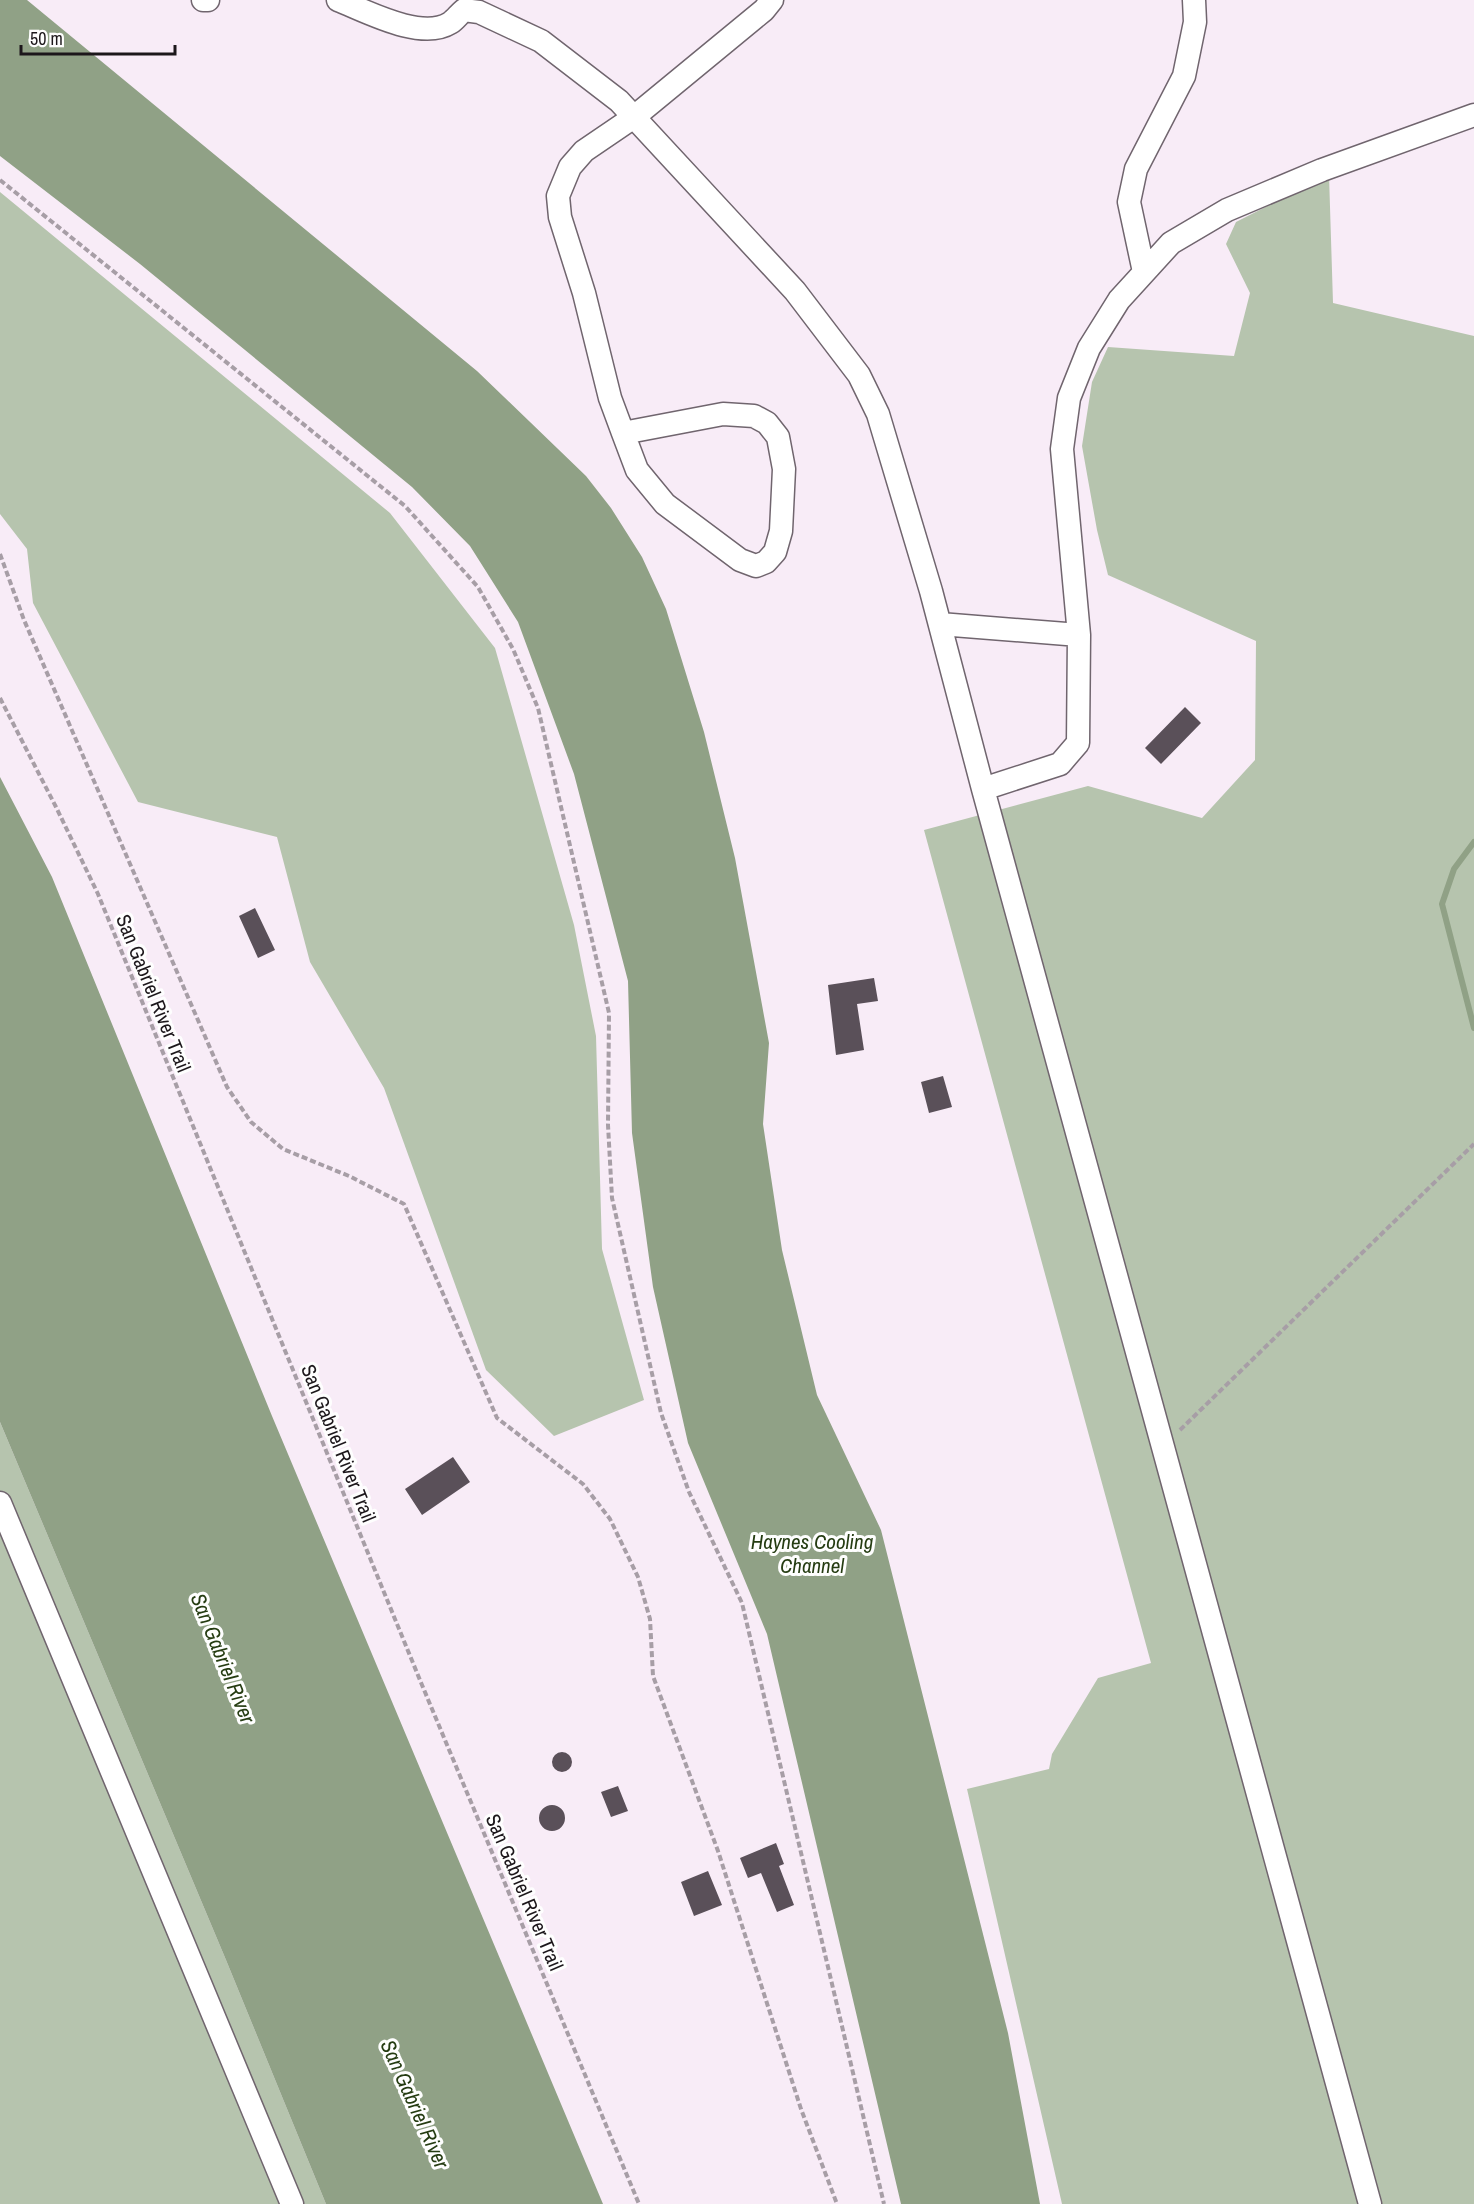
<svg xmlns="http://www.w3.org/2000/svg" width="1474" height="2204" font-family="'Archivo Narrow',sans-serif">
  <rect width="100%" height="100%" fill="#f8ecf7"/>
  <path fill="#b6c4ae" d="M1329 175 1333 303 1474 336V2204H1062L967 1789 1049 1769 1052 1754 1098 1678 1151 1663 924 830 1088 786 1202 818 1255 760 1256 641 1108 575 1097 530 1082 446 1092 382 1108 347 1234 356 1250 293 1226 244 1236 222Z
    M0 192 390 513 495 648 574 925 596 1036 602 1249 644 1400 554 1436 486 1370 384 1088 310 962 277 837 138 802 33 603 27 549 0 514Z
    M0 1422 226 1960 326 2204H0Z"/>
  <path fill="#90a186" d="M0 0H27L477 371 586 476 611 508 642 557 666 609 704 732 735 858 769 1043 763 1124 782 1250 817 1395 881 1530 1008 2033 1040 2204H901L767 1634 688 1443 653 1287 632 1133 628 981 574 774 518 622 470 546 412 487 140 264 0 156Z
    M0 777 52 877 272 1416 603 2204H326L226 1960 0 1422Z"/>
  <g fill="none" stroke-linecap="round" stroke-linejoin="round">
    <path stroke="#90a186" stroke-width="6" d="M1474 842 1454 869 1442 904 1474 1028"/>
  </g>
  <path fill="#5a5059" d="M1185 707 1201 723 1161 764 1145 748Z
    M255 908 275 950 258 958 239 916Z
    M874 978 878 1001 857 1004 864 1050 836 1055 828 985Z
    M943 1076 952 1107 929 1113 921 1082Z
    M453 1457 470 1482 422 1515 405 1489Z
    M552 1762a10 10 0 1 1 20 0a10 10 0 1 1-20 0Z
    M618 1786 628 1811 611 1817 601 1792Z
    M539 1818a13 13 0 1 1 26 0a13 13 0 1 1-26 0Z
    M776 1843 784 1864 779 1866 794 1905 777 1912 761 1873 748 1878 740 1858Z
    M708 1871 722 1905 694 1916 681 1882Z"/>
  <g fill="none" stroke-linecap="round" stroke-linejoin="round">
    <defs>
      <path id="minor" d="M203 0H208
        M338 0C366 11 421 41 450 23 455 20 459 14 464 10L479 12 541 41 619 101 795 291 859 375 878 414 931 591 983 789 1370 2204
        M1144 272 1129 202 1136 169 1184 76 1195 22 1194 0
        M623 433 723 414 754 416 767 423 778 437 784 469 781 531 775 552 766 562 756 566 740 560 665 504 637 470 623 433 610 398 584 293 560 217 558 196 570 167 584 151 634 117 764 10 772 0
        M940 624 1079 635
        M983 789 1060 764 1078 743 1079 635 1062 449 1069 398 1089 348 1119 300 1171 243 1227 210 1322 170 1474 115
        M0 1503 292 2204"/>
    </defs>
    <use href="#minor" stroke="#70656e" stroke-width="25"/>
    <path stroke="#a79ea6" stroke-width="4" stroke-dasharray="6 3" stroke-linecap="butt" d="M0 180 405 506 478 587 513 649 538 708 609 1013 608 1125 612 1198 661 1413 689 1492 742 1603 884 2204
      M0 554 24 620 227 1087 251 1122 283 1149 349 1176 404 1204 497 1418 583 1484 610 1519 638 1577 650 1619 653 1676 718 1851 801 2109 837 2204
      M0 698 56 807 98 894 422 1685 639 2204
      M1180 1430 1474 1144"/>
    <use href="#minor" stroke="#fff" stroke-width="22"/>
  </g>
  <g text-anchor="middle" dominant-baseline="central" stroke-width="6" stroke-linejoin="round" paint-order="stroke">
    <g font-size="20" fill="#1c171b" stroke="#fefefe">
      <text transform="translate(154 993) rotate(68)">San Gabriel River Trail</text>
      <text transform="translate(339 1443) rotate(68)">San Gabriel River Trail</text>
      <text transform="translate(525 1892) rotate(67)">San Gabriel River Trail</text>
    </g>
    <g font-size="21" font-style="italic" fill="#253c12" stroke="#fefefe">
      <text x="812" y="1541">Haynes Cooling<tspan x="812" dy="24">Channel</tspan></text>
      <text transform="translate(223 1658) rotate(68)">San Gabriel River</text>
      <text transform="translate(415 2104) rotate(66)">San Gabriel River</text>
    </g>
  </g>
  <path d="M21 45v9h154v-9" fill="none" stroke="#1c171b" stroke-width="3"/>
  <text x="30" y="45" font-size="18" fill="#1c171b" stroke="#fefefe" stroke-width="4.5" paint-order="stroke">50 m</text>
</svg>
